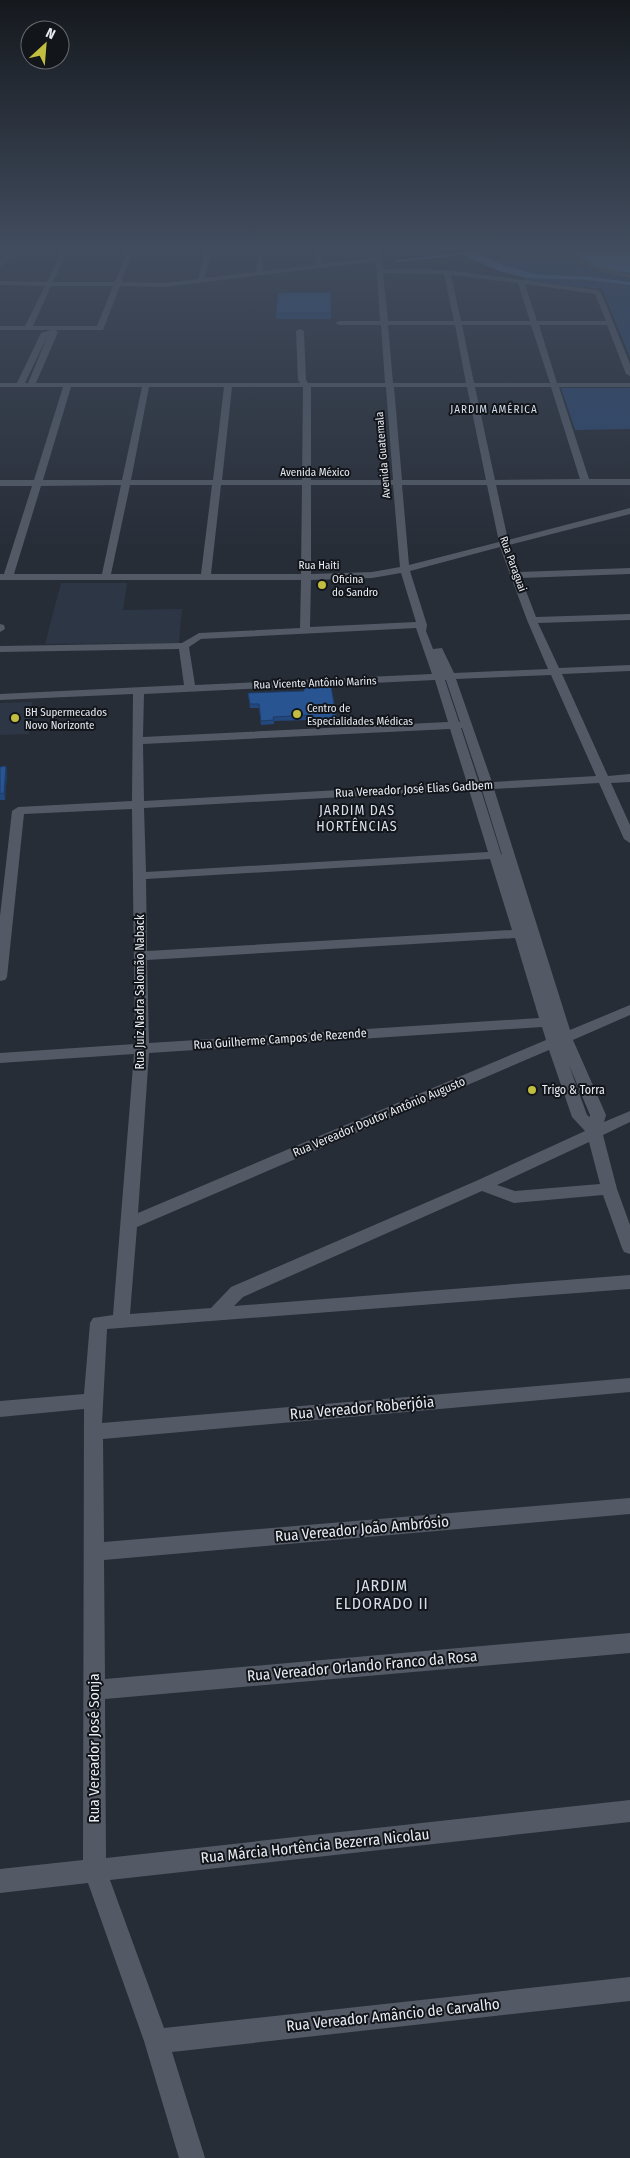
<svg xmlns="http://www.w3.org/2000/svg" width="630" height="2158" font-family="'Fira Sans Condensed',sans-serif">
  <rect width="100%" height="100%" fill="#272d37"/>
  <path fill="#2c3645" d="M61 583H127L123 610 182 609 179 643 45 644Z
    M32 702 29 734 0 735V703Z"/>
  <path fill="#2b466f" d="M476 250H630V282L592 277 534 274 503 265 475 252Z
    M526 278 588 280 630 285V357L602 289 525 281Z
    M561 388H630V429L575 430Z"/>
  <path fill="#507dbe" d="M463 250H476L475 252 503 265 534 274 592 277 630 282V285L588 280 526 278 499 271 464 255 461 254Z
    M556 250H630V273L599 268 572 254Z"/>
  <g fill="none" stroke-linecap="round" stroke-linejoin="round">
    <path stroke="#507dbe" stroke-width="2" d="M397 261 452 255 466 251"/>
    <path fill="#535a65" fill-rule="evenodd" d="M12 250H19L0 267V261Z
      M62 250H68L53 282H115L128 250H134L121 282 165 283 198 279 205 250H211L205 278 256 272 258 250H264L262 271 316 265V250H322V264L375 257V250H381L383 269 447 270 598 290 601 292 630 364V376L626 374 607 325H539L557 383H630V387H559L589 479H630V485H496L508 540 630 508V514L509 545 519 572 630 568V574L521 578 536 617 630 614V620L538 623 559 668 630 665V671L562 674 608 776 630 774V782L611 783 630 825V843L624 839 599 783 494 789 570 1030 630 1005V1015L573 1040 606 1115 604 1122 630 1111V1122L603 1135 617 1189 630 1225V1254L624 1252 622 1248 603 1195 514 1203 482 1191 243 1297 234 1306 630 1275V1289L107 1329 102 1423 630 1378V1392L103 1439 104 1542 630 1498V1514L104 1560 105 1679 630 1633V1653L105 1699 106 1858 630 1800V1822L110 1880 164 2028 630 1977V2001L172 2052 205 2158H179L144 2041 88 1883 0 1893V1869L83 1860 84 1409 0 1417V1401L84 1394 90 1323 93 1318 113 1315 134 1054 0 1063V1053L135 1044 132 809 24 814 7 977 5 980 0 981V916L12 811 18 807 132 801 133 694 0 700V694L184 685 179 649 0 652V646L182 643 199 633 300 628 301 580H0V574H4L32 486H0V480H34L63 387H0V383H17L41 333 51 330H0V326H25L45 286 0 285V281L47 282ZM376 261 380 321H339L335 323 339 325H381L385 383H308L306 380 304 331 300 329 296 331 298 380 300 383H36L58 332 55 330H103L120 286 165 287ZM383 273 444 274 454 321H388ZM451 275 518 283 530 321H461ZM525 284 595 294 606 321H537ZM51 286H113L97 326H33ZM388 325H455L466 383H393ZM462 325H531L550 383H474ZM48 335 28 383H25ZM71 387H142L122 480H43ZM149 387H224L213 480H131ZM232 387H303L302 480H222ZM311 387H386L393 480H311ZM394 387H467L486 480H402ZM475 387H551L580 479 495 480ZM121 485 102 574H14L41 486ZM130 485H212L201 574H111ZM221 485H302L301 574H211ZM311 485H393L400 567 372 572 311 574ZM402 485H487L499 542 409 565ZM500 547 527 620 548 669 454 673 442 648 433 649 426 631 427 625 410 571ZM401 573 416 622 310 627 311 580 372 578ZM416 628 432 674 195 685 189 647 201 639ZM551 675 596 776 492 782 456 679ZM435 680 448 722 143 737 144 694ZM445 680H446L460 722H459ZM461 728H462L480 782 479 783ZM450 729 467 783 144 801 143 744ZM469 790 488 852 146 872 144 808ZM481 790H482L502 855 501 854ZM490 859 512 930 147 951 146 879ZM515 938 539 1018 149 1043 147 960ZM542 1027 546 1040 138 1213 149 1053ZM549 1050 572 1117 585 1131 476 1181 231 1287 211 1308 130 1314 137 1227ZM569 1065 590 1115V1117L587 1115ZM589 1142 600 1184 515 1191 497 1185Z
      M548 250H557L595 266 630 274V278L591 269Z
      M0 624 4 625 5 629 0 632Z"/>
    <path fill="#6788b8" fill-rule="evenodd" d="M10 250 0 255 1 250Z"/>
  </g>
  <path fill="#23487e" d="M331 292V319H276V313Z
    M304 687 337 721V725L310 726 309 720 274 721V724L261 725 259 708H250L248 693 304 691Z
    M6 766 7 773 5 800H0V767Z"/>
  <path fill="#1d3b66" d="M6 766 7 773 5 800 4 793Z"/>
  <path fill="#295492" stroke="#1d3b66" d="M331 292V313H276L278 293Z
    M331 686 337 721 310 722 309 715 273 717 274 720 261 721 259 704H250L248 693 304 691V687Z
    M6 766 4 793 0 794V767Z"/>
  <linearGradient id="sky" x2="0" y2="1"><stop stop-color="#15191e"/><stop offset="0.45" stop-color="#414c5e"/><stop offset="1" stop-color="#414c5e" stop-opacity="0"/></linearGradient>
  <rect width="630" height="552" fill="url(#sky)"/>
  <g fill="#c1be40" stroke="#12151a" stroke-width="2">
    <circle cx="322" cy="585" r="5"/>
    <circle cx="297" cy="714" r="5"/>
    <circle cx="15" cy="718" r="5"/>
    <circle cx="532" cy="1090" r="5"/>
  </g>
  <g text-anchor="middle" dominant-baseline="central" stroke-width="4" stroke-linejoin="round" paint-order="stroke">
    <g font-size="11" letter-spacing="1" fill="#d5deeb" stroke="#12151a">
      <text x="494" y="409">JARDIM AMÉRICA</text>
    </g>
    <g font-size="11" fill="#e7ebf2" stroke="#12151a">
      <text transform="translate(383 455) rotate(-95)">Avenida Guatemala</text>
      <text x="315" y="472">Avenida México</text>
      <text transform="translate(513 564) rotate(70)">Rua Paraguai</text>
      <text x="319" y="565">Rua Haiti</text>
      <text transform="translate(315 683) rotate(-2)">Rua Vicente Antônio Marins</text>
    </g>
    <g font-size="11" fill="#e7ebf2" stroke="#12151a" text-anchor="start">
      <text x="332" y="579">Oficina<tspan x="332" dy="13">do Sandro</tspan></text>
      <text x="307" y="708">Centro de<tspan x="307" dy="13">Especialidades Médicas</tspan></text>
      <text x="25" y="712">BH Supermecados<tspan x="25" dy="13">Novo Norizonte</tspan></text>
    </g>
    <g font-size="12" fill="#e7ebf2" stroke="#12151a">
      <text transform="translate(414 789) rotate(-3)">Rua Vereador José Elias Gadbem</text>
      <text transform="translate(140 992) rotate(-90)">Rua Juiz Nadra Salomão Naback</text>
      <text transform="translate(280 1039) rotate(-4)">Rua Guilherme Campos de Rezende</text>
      <text transform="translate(379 1117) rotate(-23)">Rua Vereador Doutor Antônio Augusto</text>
    </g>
    <g font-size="12" fill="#e7ebf2" stroke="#12151a" text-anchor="start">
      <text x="542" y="1090">Trigo &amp; Torra</text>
    </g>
    <g font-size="14" letter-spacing="1" fill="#d5deeb" stroke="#12151a">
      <text x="357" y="810">JARDIM DAS<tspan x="357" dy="16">HORTÊNCIAS</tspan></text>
    </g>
    <g font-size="15" fill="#e7ebf2" stroke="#12151a">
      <text transform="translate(362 1408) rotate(-5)">Rua Vereador Roberjóia</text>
      <text transform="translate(362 1529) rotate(-5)">Rua Vereador João Ambrósio</text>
      <text transform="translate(362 1666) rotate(-5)">Rua Vereador Orlando Franco da Rosa</text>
      <text transform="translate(94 1748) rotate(-90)">Rua Vereador José Sonja</text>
      <text transform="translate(315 1846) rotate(-6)">Rua Márcia Hortência Bezerra Nicolau</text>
      <text transform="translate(393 2015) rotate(-6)">Rua Vereador Amâncio de Carvalho</text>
    </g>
    <g font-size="16" letter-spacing="1" fill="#d5deeb" stroke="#12151a">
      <text x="382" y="1585">JARDIM<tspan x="382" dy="18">ELDORADO II</tspan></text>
    </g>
  </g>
  <g transform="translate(45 45) rotate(26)"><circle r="24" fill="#12151a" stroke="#676b70"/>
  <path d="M0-4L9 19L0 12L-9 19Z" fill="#c1be40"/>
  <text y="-8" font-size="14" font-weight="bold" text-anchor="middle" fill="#e7ebf2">N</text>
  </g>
</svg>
